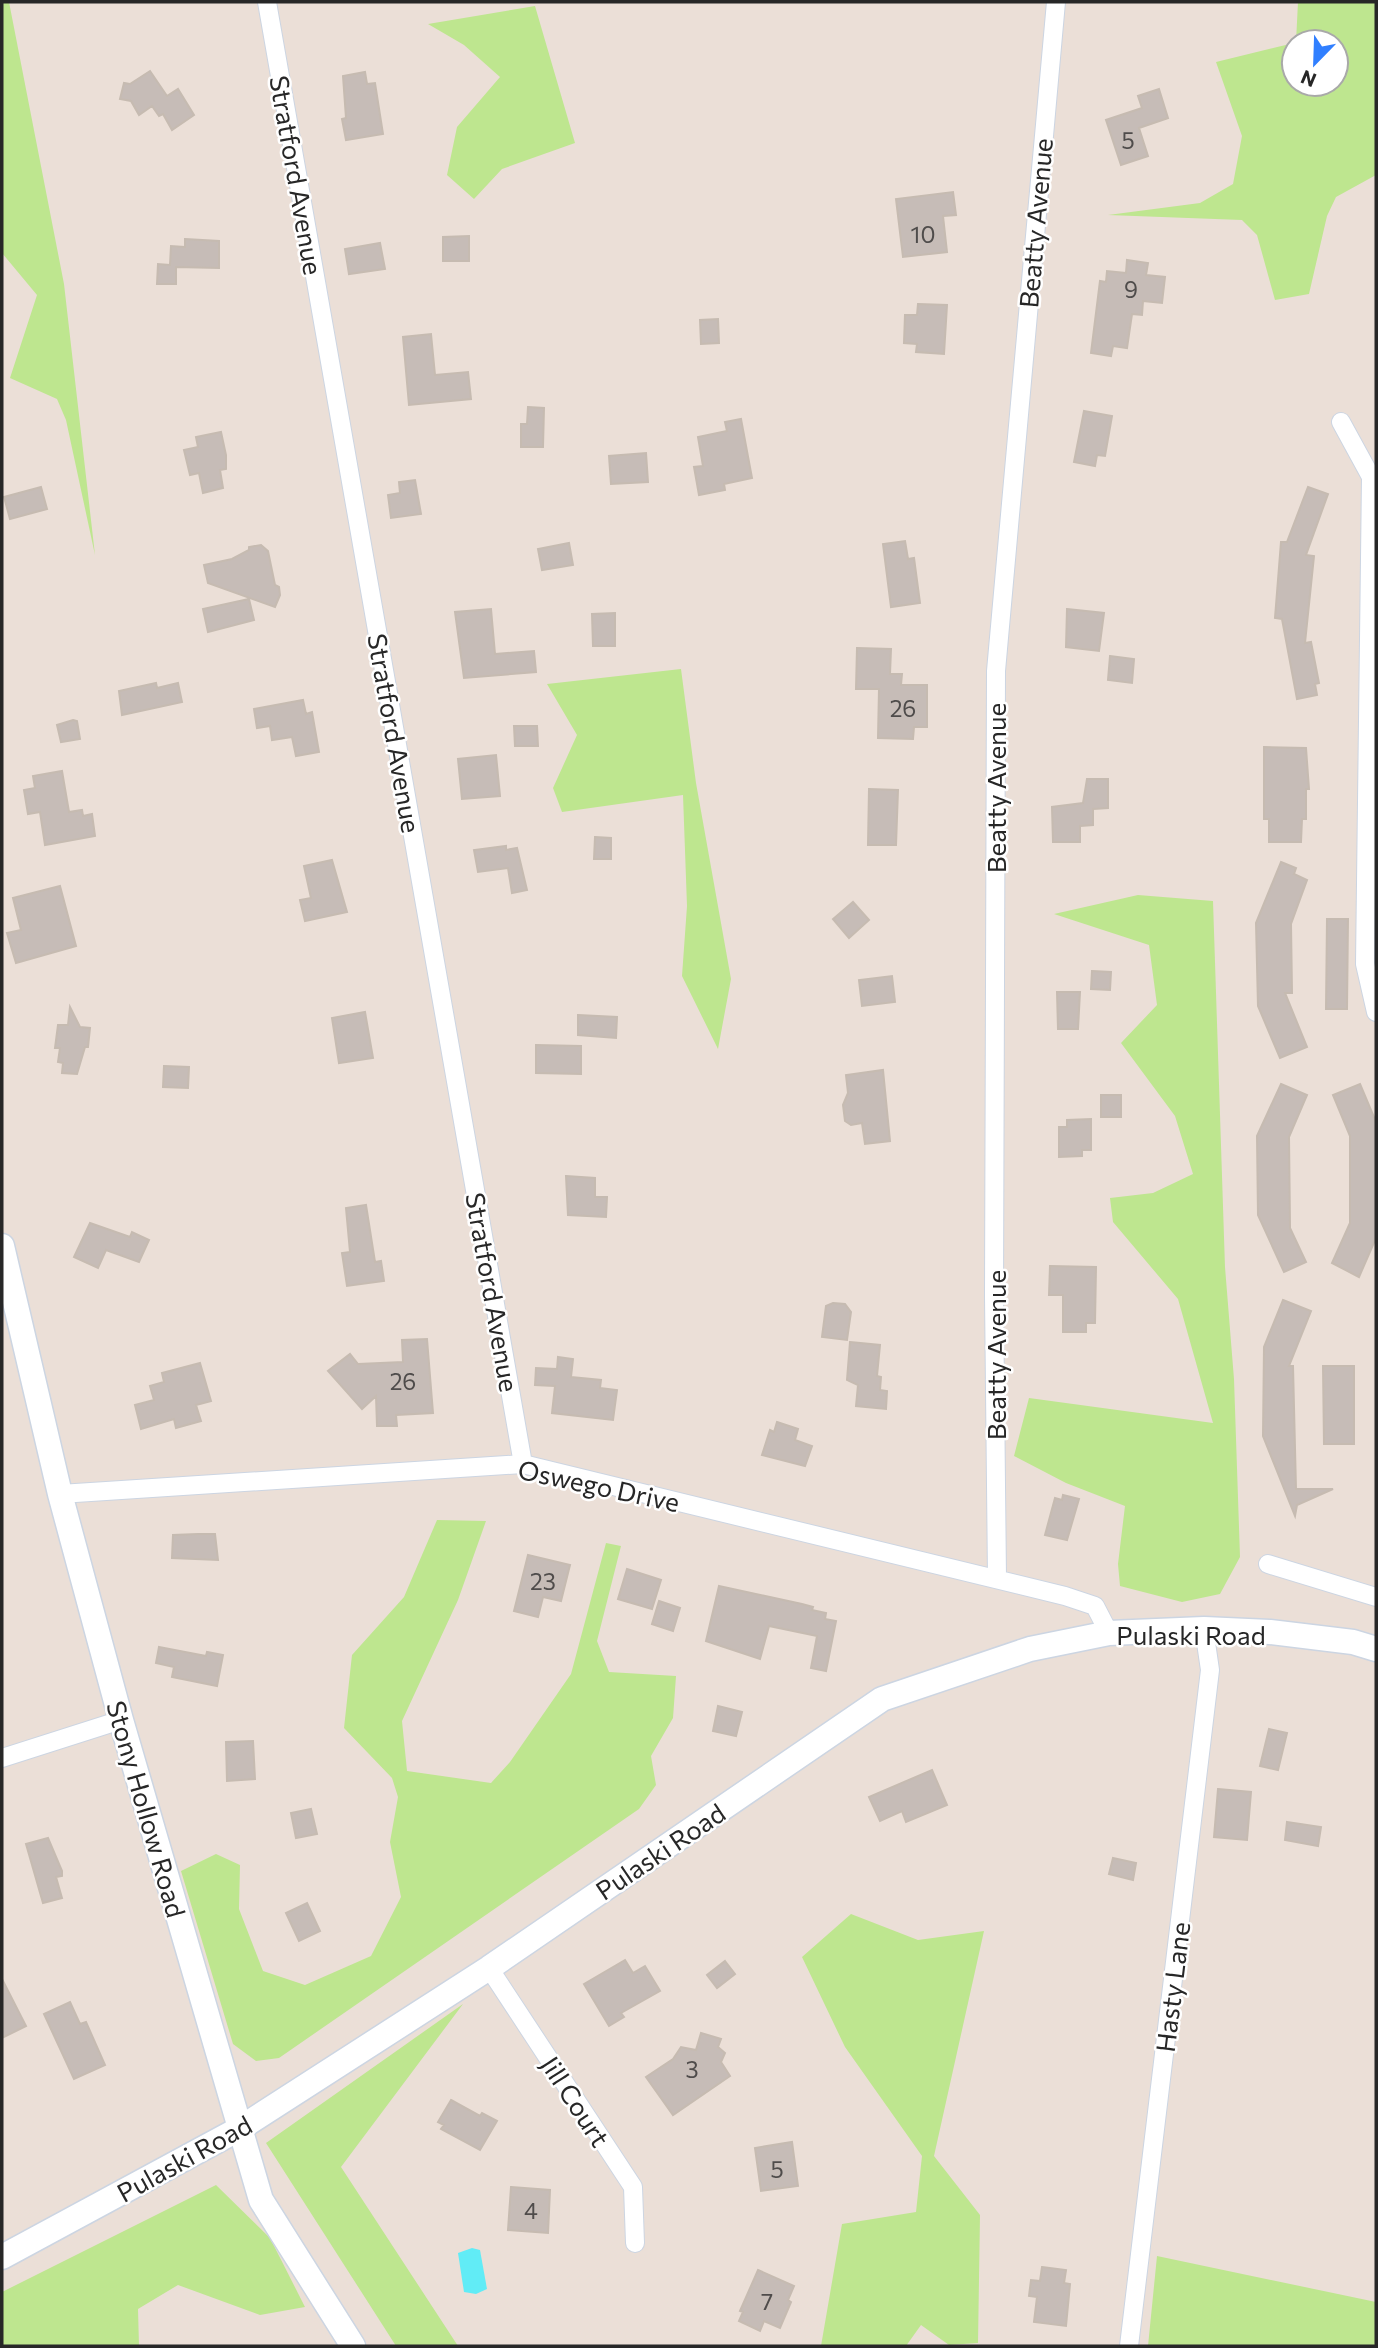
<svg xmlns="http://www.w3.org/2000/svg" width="1378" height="2348" font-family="Commissioner,sans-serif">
  <rect width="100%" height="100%" fill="#ebdfd7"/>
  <path fill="#bee68f" d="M2 2H9L64 284 95 555 66 420 57 399 10 378 37 295 2 253Z
    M1298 2H1376V175L1336 197 1327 216 1309 294 1275 300 1257 235 1242 220 1108 215 1200 203 1233 184 1242 136 1216 62 1294 43V84H1336V42H1296Z
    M535 6 575 143 502 169 474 199 447 175 457 127 500 77 464 45 428 24Z
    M681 669 696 783 731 979 718 1049 682 976 687 906 683 795 562 812 553 788 577 735 547 684Z
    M1138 895 1213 901 1225 1267 1234 1379 1240 1557 1220 1594 1182 1602 1120 1586 1118 1564 1125 1506 1066 1483 1014 1456 1029 1398 1213 1423 1178 1299 1113 1222 1110 1198 1153 1193 1193 1174 1175 1116 1121 1043 1157 1005 1149 945 1054 914Z
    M437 1520 486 1521 458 1600 402 1721 407 1771 491 1783 510 1762 571 1674 606 1543 621 1546 597 1641 609 1672 676 1676 673 1718 651 1756 656 1785 639 1809 279 2058 256 2061 233 2044 181 1871 216 1854 240 1865 239 1909 263 1971 305 1985 371 1956 401 1897 390 1842 398 1797 392 1778 344 1728 352 1655 404 1597Z
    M851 1914 918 1940 984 1931 934 2156 980 2215 978 2343 949 2345 921 2325 906 2346H821L842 2224 916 2212 922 2156 845 2047 802 1957Z
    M463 2004 341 2167 458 2346H396L266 2143Z
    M216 2185 270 2238 305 2307 260 2315 178 2285 138 2309 139 2346H2V2292Z
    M1157 2256 1376 2302V2346H1148Z"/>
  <path fill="#61ecf6" d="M472 2248 480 2250 487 2289 476 2294 464 2292 458 2253Z"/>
  <path fill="#c6bcb7" stroke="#c6bbb1" stroke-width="2" d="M150 71 167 96 178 89 194 115 172 130 163 114 159 116 152 106 139 115 131 101 120 99 124 83 130 84Z
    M365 72 367 84 375 83 383 134 346 140 342 119 346 118 343 76Z
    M1159 89 1168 118 1139 128 1148 156 1121 165 1106 120 1142 108 1138 96Z
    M953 192 956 215 943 216 947 252 903 257 896 199Z
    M469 236V261H443V237Z
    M185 239 219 241V268L176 267V284H157L158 264 170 265 171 246 185 247Z
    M380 243 385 269 349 274 345 249Z
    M1127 260 1148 263 1146 275 1165 277 1162 303 1143 301 1142 315 1132 314 1127 348 1113 346 1111 356 1091 353 1100 281 1106 282 1107 271 1126 273Z
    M918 304 947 305 944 354 916 352 917 344 904 343 905 315H917Z
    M718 319 719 343 701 344 700 320Z
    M431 334 435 375 468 372 471 399 409 405 403 337Z
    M528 407 544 408 543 447H521V424H527Z
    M1084 411 1112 416 1105 456 1097 455 1095 466 1074 462Z
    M741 419 752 478 724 484 725 490 699 495 694 467 703 466 698 437 727 431 725 422Z
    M221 432 226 455V469L220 470 223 488 203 493 199 473 190 475 184 450 198 447 196 437Z
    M646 453 648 482 611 484 609 456Z
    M415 480 421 514 391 518 388 495 400 493 399 482Z
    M41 487 47 509 10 519 4 497Z
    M1308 487 1328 494 1306 555 1314 556 1305 643 1311 642 1319 683 1315 684 1317 695 1297 699 1282 619 1275 618 1281 542H1287Z
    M905 541 908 559 914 558 920 603 891 607 883 544Z
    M569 543 573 565 542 570 538 549Z
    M261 545 268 551 275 585 279 587 280 595 275 607 208 583 204 565 232 559 249 550V547Z
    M249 599 254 620 208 632 203 609Z
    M491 609 495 654 534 651 536 672 464 678 455 612Z
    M1067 609 1104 613 1099 651 1066 647Z
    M615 613V646H593L592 614Z
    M857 648 891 649 890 674H902L901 685H927V727H914L913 739 878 738 879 689H856Z
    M1110 656 1134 659 1132 683 1108 680Z
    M156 683 157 688 178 683 182 702 122 715 119 691Z
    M303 700 306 714 312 712 319 752 296 756 292 737 272 740 270 726 257 728 254 709Z
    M73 720 77 721 80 739 61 742 57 725Z
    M514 726H537L538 746H515Z
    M1264 747 1306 748 1309 789H1306V819H1302L1301 842H1269V819H1264Z
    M496 755 500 796 462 799 458 759Z
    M62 771 69 812 82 810 83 816 92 814 95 836 45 845 40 812 28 814 24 790 35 788 33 776Z
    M1087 779H1108V808L1093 809V825L1080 826V842H1053L1052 807 1083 803Z
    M869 789 898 790 896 845H868Z
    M595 837 611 838V859H594Z
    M506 846V850L517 848 527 890 512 893 508 868 478 872 474 850Z
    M332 860 347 912 305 921 300 900 311 898 304 866Z
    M1281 862 1296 868 1294 874 1307 880 1291 924 1292 993H1285L1307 1047 1280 1058 1258 1006 1256 923Z
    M60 886 76 946 16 963 7 933 21 930 13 898Z
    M853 902 869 920 849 938 833 919Z
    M1327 919H1348L1347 1009H1326Z
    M1092 971 1111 972 1110 990 1091 989Z
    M892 976 895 1002 862 1006 859 980Z
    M1057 992H1080L1078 1029H1058Z
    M70 1007 80 1027 90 1028 88 1047H85L77 1074 62 1073 63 1063 58 1062 60 1048H55L58 1025H68Z
    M365 1012 373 1058 339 1063 332 1018Z
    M578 1015 617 1017 616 1038 578 1035Z
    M536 1045 581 1046V1074L536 1073Z
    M164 1066 189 1067 188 1088 163 1087Z
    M883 1070 890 1141 865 1144 862 1123 851 1125 845 1121 843 1105 848 1093 846 1075Z
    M1281 1084 1307 1095 1289 1137 1290 1228 1306 1262 1284 1272 1258 1215 1257 1136Z
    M1360 1084 1376 1122V1238L1359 1277 1332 1263 1350 1223V1136L1333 1095Z
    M1101 1095H1121V1117H1101Z
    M1091 1119V1150H1082V1156L1059 1157V1127H1067V1120Z
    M566 1176 595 1178V1197H607L606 1217 568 1215Z
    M366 1205 375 1262 381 1261 384 1281 347 1286 342 1253 350 1252 346 1208Z
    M90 1223 130 1237 132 1232 149 1240 139 1262 106 1250 98 1268 74 1257Z
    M1050 1266 1096 1267 1095 1323H1086V1332H1063V1295H1049Z
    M1283 1300 1311 1311 1289 1366H1293L1296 1489H1333L1297 1505 1295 1516 1263 1436 1264 1347Z
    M833 1303 845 1304 851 1312 847 1340 822 1337 826 1306Z
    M427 1339 433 1413 396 1415 397 1426H377L376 1396 362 1409 328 1371 350 1354 358 1364 403 1362 402 1340Z
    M850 1342 880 1345 877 1376 881 1377 880 1390 887 1391 886 1409 856 1406 858 1385 847 1380Z
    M558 1357 573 1359 571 1377 601 1380 600 1388 617 1390 613 1420 552 1413 555 1386 535 1385 536 1368 557 1369Z
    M200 1363 211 1401 196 1405 201 1421 176 1428 174 1419 141 1429 135 1405 154 1400 150 1386 164 1382 162 1373Z
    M1323 1366H1354V1444H1324Z
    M777 1422 798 1429 795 1440 812 1446 805 1466 762 1455 770 1430 774 1432Z
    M1063 1495 1079 1499 1067 1540 1045 1535 1055 1498 1062 1500Z
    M198 1534H215L218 1560 172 1558 173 1535Z
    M528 1555 570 1565 561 1601 543 1597 538 1617 514 1611Z
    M627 1569 661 1580 652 1609 618 1599Z
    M719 1586 802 1604 813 1607 812 1610 826 1613 825 1619 836 1621 826 1671 811 1668 817 1636 769 1626 760 1659 706 1641Z
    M659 1601 680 1608 673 1631 652 1624Z
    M159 1647 206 1656 207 1652 223 1655 217 1686 172 1677 174 1667 156 1663Z
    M718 1706 742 1712 736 1736 713 1731Z
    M1269 1729 1287 1733 1278 1770 1260 1766Z
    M253 1741 255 1779 227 1781 226 1742Z
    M932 1770 947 1805 906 1822 902 1811 880 1821 869 1797Z
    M1218 1789 1251 1792 1247 1840 1214 1837Z
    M311 1809 317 1834 296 1838 291 1813Z
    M1287 1822 1321 1827 1318 1846 1285 1840Z
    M48 1838 62 1871V1876L56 1877 62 1898 43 1903 26 1844Z
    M1113 1858 1136 1863 1133 1880 1109 1874Z
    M307 1903 320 1931 299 1941 286 1913Z
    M625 1960 633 1973 645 1966 660 1991 621 2013 624 2017 609 2026 584 1984Z
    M725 1961 735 1974 717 1988 707 1975Z
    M2 1979 26 2026 2 2038Z
    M70 2002 80 2024 86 2022 105 2065 74 2079 44 2014Z
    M701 2033 721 2039 718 2047 725 2053 721 2062 730 2076 673 2115 646 2077 673 2059 681 2047 696 2050Z
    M451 2100 480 2116 482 2113 497 2121 480 2150 441 2129 444 2125 438 2122Z
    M792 2142 798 2186 761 2191 755 2148Z
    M511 2187 550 2190 548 2233 508 2230Z
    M1042 2267 1066 2270 1064 2283 1070 2284 1066 2326 1034 2322 1037 2297 1029 2296 1031 2280 1040 2281Z
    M758 2270 794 2286 788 2300 791 2302 780 2328 764 2321 760 2331 739 2321 743 2312 740 2311Z"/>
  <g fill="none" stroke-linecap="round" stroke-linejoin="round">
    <defs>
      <path id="street" d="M267 2 523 1464
        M1341 422 1371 477 1365 964 1376 1012
        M60 1494 523 1464 1065 1596 1095 1606 1109 1633
        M1268 1564 1376 1597
        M997 1578 994 1296 996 671 1056 2
        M2 1758 121 1720
        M489 1968 633 2187 635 2243
        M1129 2346 1210 1670 1204 1629"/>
      <path id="secondary" d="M2 1246 60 1494 121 1720 261 2200 353 2346
        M2 2257 239 2129 489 1968 882 1699 1030 1649 1109 1633 1204 1629 1270 1632 1353 1642 1376 1649"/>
    </defs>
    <use href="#street" stroke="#ccd5e2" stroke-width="20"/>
    <use href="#secondary" stroke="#ccd5e2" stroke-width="27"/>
    <use href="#street" stroke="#fff" stroke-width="18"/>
    <use href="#secondary" stroke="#fff" stroke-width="24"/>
  </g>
  <g text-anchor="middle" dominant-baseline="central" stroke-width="5" stroke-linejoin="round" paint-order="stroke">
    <g font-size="23" fill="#4f4c4b">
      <text x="1128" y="140">5</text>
      <text x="923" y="234">10</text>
      <text x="1131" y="289">9</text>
      <text x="903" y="708">26</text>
      <text x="403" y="1381">26</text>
      <text x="543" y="1581">23</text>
      <text x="692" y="2069">3</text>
      <text x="777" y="2169">5</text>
      <text x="531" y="2210">4</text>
      <text x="767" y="2301">7</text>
    </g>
    <g font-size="26" fill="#272727" stroke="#fff">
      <text transform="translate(297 175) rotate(80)">Stratford Avenue</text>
      <text transform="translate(1035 223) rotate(-85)">Beatty Avenue</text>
      <text transform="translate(395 733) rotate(80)">Stratford Avenue</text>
      <text transform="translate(995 788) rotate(-90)">Beatty Avenue</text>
      <text transform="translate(493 1292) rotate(80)">Stratford Avenue</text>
      <text transform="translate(995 1355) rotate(-90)">Beatty Avenue</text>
      <text transform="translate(599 1485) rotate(12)">Oswego Drive</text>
      <text x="1191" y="1634">Pulaski Road</text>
      <text transform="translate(147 1809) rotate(74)">Stony Hollow Road</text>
      <text transform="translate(660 1851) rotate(-34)">Pulaski Road</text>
      <text transform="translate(1172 1987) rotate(-83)">Hasty Lane</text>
      <text transform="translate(576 2101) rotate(57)">Jill Court</text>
      <text transform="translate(184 2158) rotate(-29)">Pulaski Road</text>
    </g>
  </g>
  <rect width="1378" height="2348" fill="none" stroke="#272727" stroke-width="7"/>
  <g transform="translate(1315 63) rotate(203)"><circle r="33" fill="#ffffff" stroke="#a9a9a9" stroke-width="2"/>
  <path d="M0-5L12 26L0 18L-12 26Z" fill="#307fff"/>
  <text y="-10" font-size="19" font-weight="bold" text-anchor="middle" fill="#272727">N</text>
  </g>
</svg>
